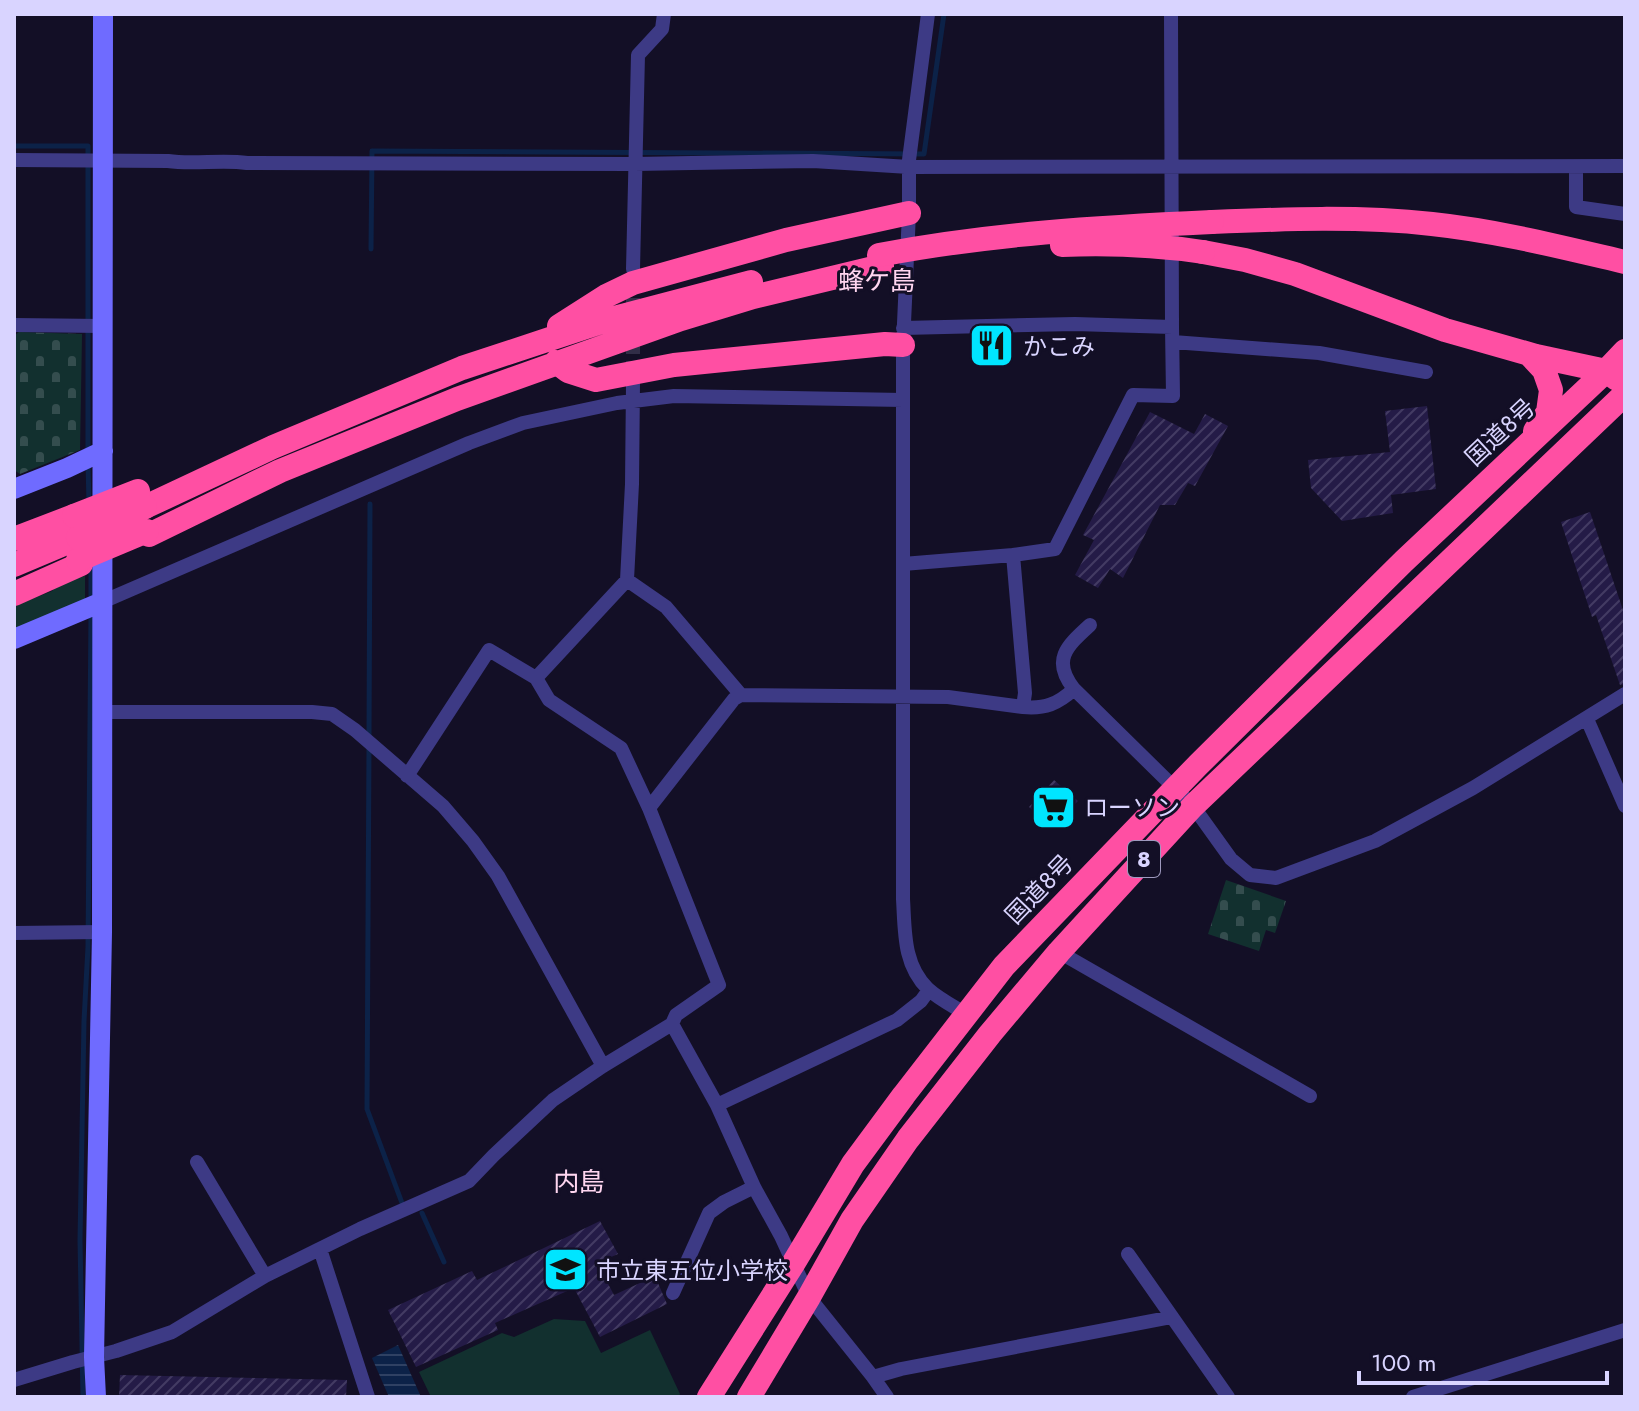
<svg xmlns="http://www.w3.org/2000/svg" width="1639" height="1411" font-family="Jost,'Noto Sans JP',sans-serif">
  <defs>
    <pattern id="cemetery-stones" width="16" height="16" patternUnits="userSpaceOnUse" patternTransform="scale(2)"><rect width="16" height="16" fill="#12302f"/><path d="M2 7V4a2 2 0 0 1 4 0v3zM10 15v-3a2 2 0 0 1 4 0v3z" fill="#344d4e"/></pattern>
    <pattern id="water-rules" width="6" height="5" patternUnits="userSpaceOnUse" patternTransform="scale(2)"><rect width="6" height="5" fill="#0c2248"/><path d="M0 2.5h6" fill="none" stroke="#2f4163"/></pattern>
    <pattern id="building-hatch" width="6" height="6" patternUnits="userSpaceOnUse" patternTransform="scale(2)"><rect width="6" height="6" fill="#241b47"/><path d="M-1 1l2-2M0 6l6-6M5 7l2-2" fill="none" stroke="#433b63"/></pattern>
  </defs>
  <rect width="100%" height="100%" fill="#130f26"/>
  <path fill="#12302f" d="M85 576V605L14 632V606L52 591 59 583Z
    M554 1319 585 1321 601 1353 650 1330 680 1394 678 1397H431L419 1372 502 1333 514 1337Z"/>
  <path fill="url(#cemetery-stones)" d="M19 332 82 334 80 450 20 474 14 470V336Z
    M1226 880 1286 901 1275 933 1266 930 1259 951 1208 934Z"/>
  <path fill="url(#water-rules)" d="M398 1345 421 1397H389L372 1358Z"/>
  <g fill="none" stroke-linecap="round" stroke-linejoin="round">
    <path stroke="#0c2248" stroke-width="5" d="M14 146H88V452
      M371 249 372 151 924 154 944 14
      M88 462 89 504
      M91 566V600
      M369 736 370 504
      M369 746 367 1109 402 1203
      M422 1213 444 1262
      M83 1397 80 1240 84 1021 88 947 91 614"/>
  </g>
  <path fill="url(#building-hatch)" d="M1427 406 1436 489 1391 495 1393 513 1342 521 1311 488 1308 460 1390 452 1385 411Z
    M1150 412 1194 434 1205 414 1228 426 1195 486 1188 483 1175 505H1160L1123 578 1110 569 1098 588 1075 575 1094 540 1083 535Z
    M1590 512 1625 616V684L1620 685 1596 615 1592 617 1561 522Z
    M1054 780 1078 801 1052 828 1029 807Z
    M600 1221 618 1254 597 1263 614 1295 655 1276 667 1304 600 1337 574 1288 495 1323 498 1330 416 1367 388 1310 472 1271 477 1280Z
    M120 1375 347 1380 346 1397H119Z"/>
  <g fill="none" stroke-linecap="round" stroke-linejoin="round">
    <path stroke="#312d47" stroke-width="14" stroke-dasharray="14 7" stroke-linecap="butt" d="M633 277V377"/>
    <path stroke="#3d3a85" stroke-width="14" d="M928 14 909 160V213L903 345V899C905 931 903 965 928 989 939 999 953 1006 966 1014
      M1171 14 1172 327
      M14 160 168 161C194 165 221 159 247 163L635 164 813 161 909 167 1625 166
      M1576 167V207L1625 214
      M633 269 638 55 662 29 664 14
      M14 325 102 326
      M1173 342 1319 353 1426 372
      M633 383 632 484 627 580 666 607 741 695
      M903 564 1013 555
      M102 602 469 443 523 423 617 403 674 396 903 400
      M1090 625C1067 646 1051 660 1074 689L1193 806 1231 859 1250 875 1276 878 1375 841 1473 788 1625 694
      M536 678 627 580
      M1023 707C1045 709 1058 704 1074 689
      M103 712H312L332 714 355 730 443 806 473 841 498 876 603 1066
      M1587 719 1625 806
      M407 776 489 650 536 678 549 700 621 748 649 808
      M14 933 102 932
      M1059 952 1310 1096
      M672 1024 717 1105 754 1187 781 1236 809 1297 873 1377 887 1397
      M717 1105 897 1020 921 1001 929 990
      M197 1162 265 1276
      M320 1249 368 1397
      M1128 1254 1228 1397
      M673 1293 709 1213 724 1202 754 1187
      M873 1377 901 1369 1172 1317
      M14 1380 73 1362 116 1351 172 1332 265 1276 360 1229 469 1181 494 1155 553 1100 603 1066 672 1024 676 1015 719 985 649 808 734 699 741 695 948 697 1023 707 1025 693 1013 555 1055 549 1133 395 1173 396 1172 327 1075 324 903 328
      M1413 1397 1625 1330"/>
    <path stroke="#6f6bff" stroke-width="20" d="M14 489 67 468 103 451
      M14 639 102 602
      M96 1397 94 1357 102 932 103 14"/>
    <path stroke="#ff4fa3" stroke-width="24" d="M1212 222C1285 219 1359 216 1432 224 1498 231 1561 247 1625 262
      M1203 252 1245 260 1295 274 1445 330 1536 356 1606 371 1617 379
      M559 326 606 296 633 283 786 240 909 213
      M1529 354 1544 370 1551 390 1548 412 1535 431
      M556 362 568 371 596 380 674 365 885 344 903 345
      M145 507 273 447 462 368 610 319 751 282
      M149 535 280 471 457 399 681 319 753 297 882 266
      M14 539 74 516
      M14 565 78 538
      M14 594 81 564
      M709 1397 793 1264 853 1164 904 1095 1004 966 1198 765 1404 561 1606 371 1625 351
      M749 1397 809 1297 852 1220 908 1139 990 1034 1059 952 1193 806 1625 394"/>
    <path stroke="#ff4fa3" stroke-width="24" d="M1062 245C1110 243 1156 245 1203 252
      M879 255C989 234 1100 227 1212 222
      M74 516 138 491
      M78 538 145 507
      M78 560 147 531"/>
  </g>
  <defs>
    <symbol id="restaurant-square" viewBox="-11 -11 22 22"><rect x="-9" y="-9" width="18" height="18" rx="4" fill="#00e5ff" stroke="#130f26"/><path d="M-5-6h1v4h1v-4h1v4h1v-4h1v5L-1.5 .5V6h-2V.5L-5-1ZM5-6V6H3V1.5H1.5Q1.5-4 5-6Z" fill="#111"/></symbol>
    <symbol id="supermarket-square" viewBox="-11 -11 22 22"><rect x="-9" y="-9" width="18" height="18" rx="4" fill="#00e5ff" stroke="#130f26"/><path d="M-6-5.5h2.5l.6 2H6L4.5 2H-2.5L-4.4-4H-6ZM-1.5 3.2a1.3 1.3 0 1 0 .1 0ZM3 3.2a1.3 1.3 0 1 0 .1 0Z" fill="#111"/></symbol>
    <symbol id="school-square" viewBox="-11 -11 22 22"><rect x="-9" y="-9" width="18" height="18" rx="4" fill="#00e5ff" stroke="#130f26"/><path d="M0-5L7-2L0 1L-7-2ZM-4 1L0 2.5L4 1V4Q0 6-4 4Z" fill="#111"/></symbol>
  </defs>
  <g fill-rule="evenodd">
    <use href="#restaurant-square" x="966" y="320" width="51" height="51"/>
    <use href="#supermarket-square" x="1028" y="782" width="51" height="51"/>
    <use href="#school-square" x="540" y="1244" width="51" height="51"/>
  </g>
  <g text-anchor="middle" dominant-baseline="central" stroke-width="6" stroke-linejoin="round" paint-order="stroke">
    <rect fill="#130f26" stroke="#9e99be" stroke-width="2" x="1128" y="841" width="32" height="36" rx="6"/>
    <g font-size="22" font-weight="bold" fill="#d9d4ff">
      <text x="1144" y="859">8</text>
    </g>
    <g font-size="24" fill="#d9d4ff" stroke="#130f26" text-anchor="start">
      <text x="1023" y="346">かこみ</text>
      <text x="1084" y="807">ローソン</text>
      <text x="596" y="1270">市立東五位小学校</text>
    </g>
    <g font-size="24" fill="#d9d4ff" stroke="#130f26">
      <text transform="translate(1500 432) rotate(-43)">国道8号</text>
      <text transform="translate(1039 889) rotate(-46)">国道8号</text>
    </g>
    <g font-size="26" fill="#ffd6f0" stroke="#130f26">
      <text x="877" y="281">蜂ケ島</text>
      <text x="579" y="1182">内島</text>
    </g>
  </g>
  <rect width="1639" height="1411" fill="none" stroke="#d9d4ff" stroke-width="32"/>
  <path d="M1359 1371v12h248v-12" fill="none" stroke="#d9d4ff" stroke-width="4"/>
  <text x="1371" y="1371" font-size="24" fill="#d9d4ff" stroke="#130f26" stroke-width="6" paint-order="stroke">100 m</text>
</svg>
